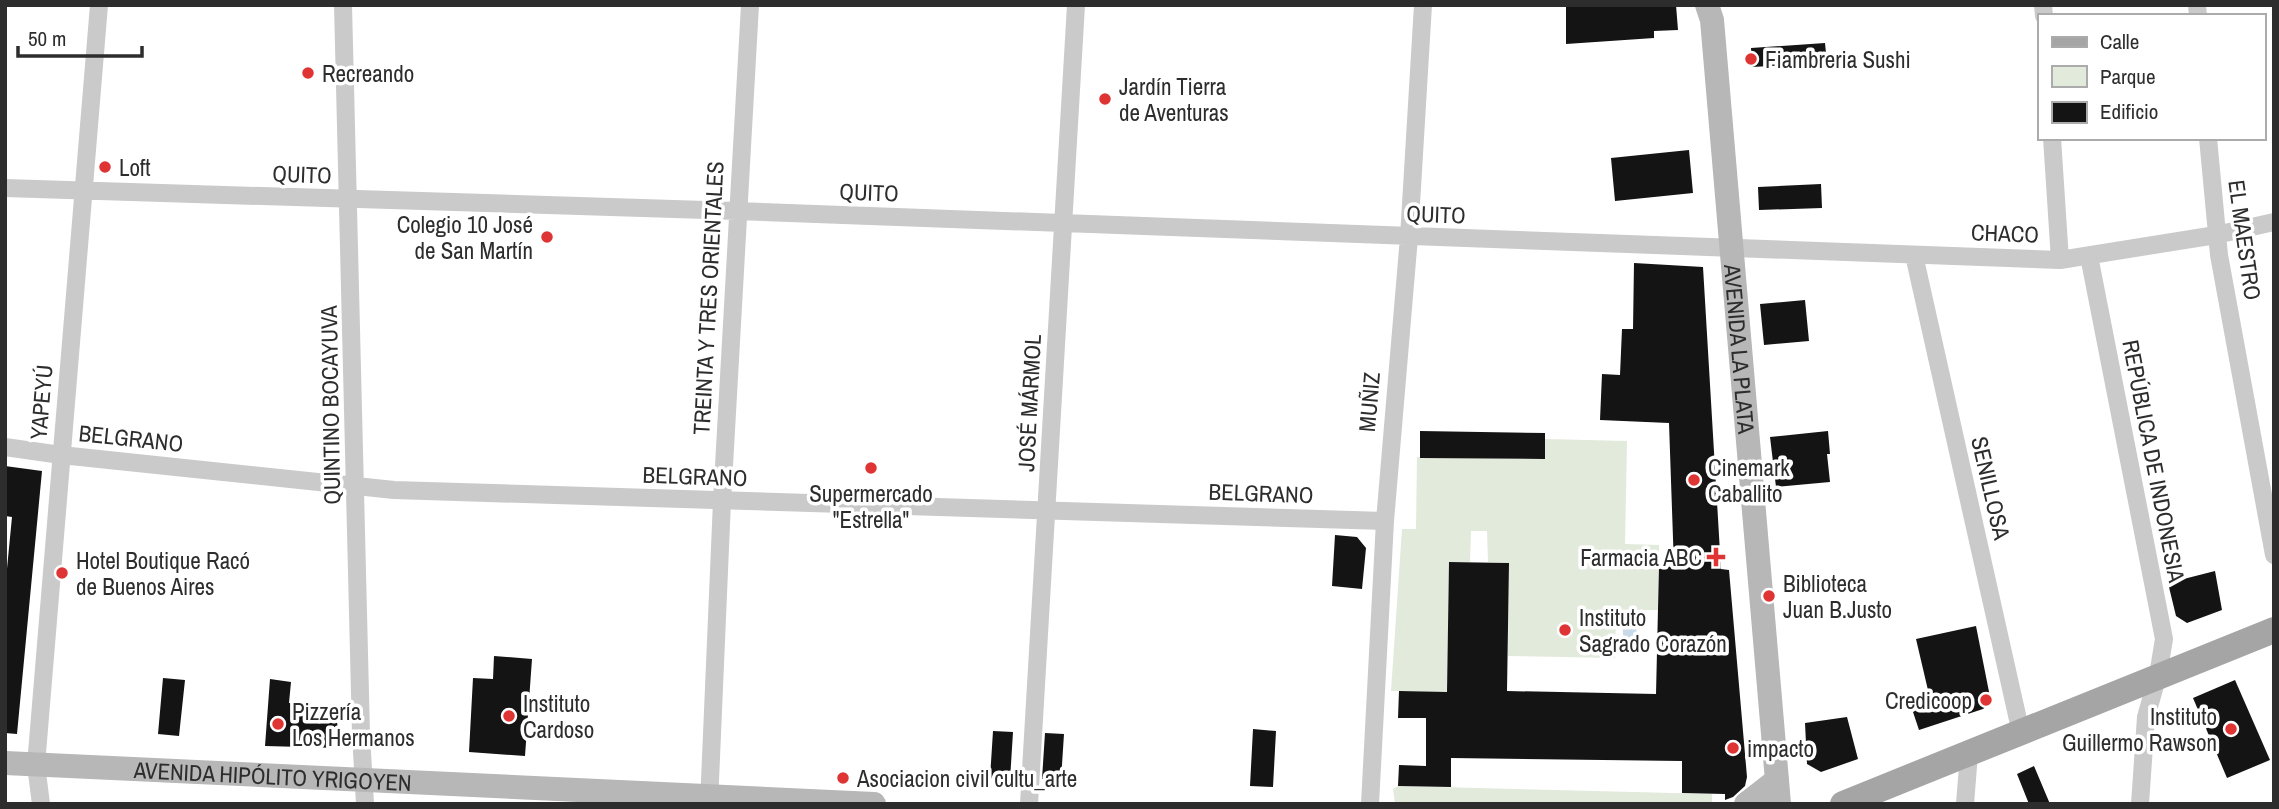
<svg xmlns="http://www.w3.org/2000/svg" width="2279" height="809" font-family="'Archivo Narrow',sans-serif">
  <rect width="100%" height="100%" fill="#fff"/>
  <path fill="#e2eadb" d="M1545 439 1627 441 1625 544 1659 545 1658 610H1616L1615 658 1508 656 1509 563 1488 562 1487 531H1471L1470 562H1449L1447 704 1432 692 1391 691 1402 529H1416L1417 457 1544 459Z
    M1398 786 1712 794V804H1395L1393 789Z"/>
  <path fill="#c8daea" d="M1636 615 1637 649 1624 650 1622 616Z"/>
  <path fill="#141414" d="M1566 5H1676L1678 30 1654 31V38L1566 44Z
    M1825 43 1827 63 1752 67 1751 48Z
    M1689 150 1693 193 1615 201 1611 158Z
    M1821 184 1822 208 1759 210 1758 187Z
    M1634 263 1703 267 1721 569 1729 570 1747 777 1745 786 1733 797 1725 800V794L1682 793V761L1451 758V787L1398 786 1399 765 1426 766V718H1398L1399 691 1447 692 1449 562 1509 563 1507 691 1656 694 1659 566 1674 567 1669 423 1600 420 1602 374 1620 375 1622 329H1633Z
    M1805 300 1809 341 1764 345 1760 304Z
    M1420 431 1545 433V459L1420 458Z
    M1828 431 1830 454H1827L1830 482 1776 487 1770 437Z
    M5 466 42 471 17 734 5 733V589L12 517 5 516Z
    M1335 535 1357 537 1366 548 1362 589 1332 586Z
    M2215 571 2222 610 2187 623 2176 616 2168 583Z
    M1976 626 1991 702 1983 709 1919 730 1912 709 1931 703 1916 639Z
    M494 656 532 659 525 756 469 752 473 678 493 679Z
    M163 678 185 680 179 736 158 734Z
    M270 679 291 682 289 703 306 704 305 710 336 713 340 748 265 746Z
    M2235 680 2270 760 2227 778 2193 698Z
    M1847 717 1858 759 1821 772 1807 764 1805 723Z
    M1253 729 1276 731 1273 787 1250 786Z
    M993 731 1013 732 1010 780 990 778Z
    M1045 733 1064 734 1061 780 1042 779Z
    M2034 766 2050 804H2029L2017 774Z"/>
  <g fill="none" stroke-linecap="round" stroke-linejoin="round">
    <path stroke="#cacaca" stroke-width="18" d="M343 5 361 734 365 804
      M2043 5 2044 16
      M2197 5 2198 16
      M2052 138 2060 260
      M2208 138 2219 255 2274 555
      M5 188 737 211 2060 260 2216 235 2274 222
      M1914 255 2021 733
      M2089 256 2164 639 2158 675 2146 717 2140 804
      M5 447 61 455 394 490 1385 521
      M41 804 36 765 99 5
      M709 804 722 501 750 5
      M1029 804 1076 5
      M1370 804 1385 521 1409 237 1423 5
      M1965 804 1969 754"/>
    <g stroke="#b7b7b7" stroke-width="24">
      <path id="s1" d="M1707 5 1712 20 1779 804"/>
      <path id="s2" d="M5 763 874 804"/>
      <path d="M1746 804 1777 780"/>
    </g>
    <path stroke="#a5a5a5" stroke-width="26" d="M1843 804 2274 630"/>
  </g>
  <g fill="#df3434" stroke="#fff" stroke-width="2.5">
    <circle cx="1751" cy="59" r="7"/>
    <circle cx="308" cy="73" r="7"/>
    <circle cx="1105" cy="99" r="7"/>
    <circle cx="105" cy="167" r="7"/>
    <circle cx="547" cy="237" r="7"/>
    <circle cx="871" cy="468" r="7"/>
    <circle cx="1694" cy="480" r="7"/>
    <path d="M1712.5 546.5h7v7h7v7h-7v7h-7v-7h-7v-7h7z"/>
    <circle cx="62" cy="573" r="7"/>
    <circle cx="1769" cy="596" r="7"/>
    <circle cx="1565" cy="630" r="7"/>
    <circle cx="1986" cy="700" r="7"/>
    <circle cx="509" cy="716" r="7"/>
    <circle cx="278" cy="724" r="7"/>
    <circle cx="2231" cy="729" r="7"/>
    <circle cx="1733" cy="748" r="7"/>
    <circle cx="843" cy="778" r="7"/>
  </g>
  <g text-anchor="middle" dominant-baseline="central" stroke-width="7" stroke-linejoin="round" paint-order="stroke">
    <g font-size="23" fill="#2d2d2d" stroke="#fff" text-anchor="start">
      <text x="1765" y="59">Fiambreria Sushi</text>
      <text x="322" y="73">Recreando</text>
      <text x="1119" y="86">Jardín Tierra<tspan x="1119" dy="26">de Aventuras</tspan></text>
      <text x="119" y="167">Loft</text>
      <text x="533" y="224" text-anchor="end">Colegio 10 José<tspan x="533" dy="26">de San Martín</tspan></text>
      <text x="1708" y="467">Cinemark<tspan x="1708" dy="26">Caballito</tspan></text>
      <text x="871" y="493" text-anchor="middle">Supermercado<tspan x="871" dy="26">"Estrella"</tspan></text>
      <text x="1702" y="557" text-anchor="end">Farmacia ABC</text>
      <text x="76" y="560">Hotel Boutique Racó<tspan x="76" dy="26">de Buenos Aires</tspan></text>
      <text x="1783" y="583">Biblioteca<tspan x="1783" dy="26">Juan B.Justo</tspan></text>
      <text x="1579" y="617">Instituto<tspan x="1579" dy="26">Sagrado Corazón</tspan></text>
      <text x="1972" y="700" text-anchor="end">Credicoop</text>
      <text x="523" y="703">Instituto<tspan x="523" dy="26">Cardoso</tspan></text>
      <text x="292" y="711">Pizzería<tspan x="292" dy="26">Los Hermanos</tspan></text>
      <text x="2217" y="716" text-anchor="end">Instituto<tspan x="2217" dy="26">Guillermo Rawson</tspan></text>
      <text x="1747" y="748">impacto</text>
      <text x="857" y="778">Asociacion civil cultu_arte</text>
    </g>
    <g font-size="23" fill="#2d2d2d" stroke="#fff">
      <text transform="translate(302 174) rotate(2)">QUITO</text>
      <text transform="translate(869 192) rotate(2)">QUITO</text>
      <text transform="translate(1436 214) rotate(2)">QUITO</text>
      <text transform="translate(2005 233) rotate(2)">CHACO</text>
      <text transform="translate(2245 240) rotate(82)">EL MAESTRO</text>
      <text transform="translate(708 298) rotate(-87)">TREINTA Y TRES ORIENTALES</text>
      <text stroke="none"><textPath href="#s1" startOffset="346">AVENIDA LA PLATA</textPath></text>
      <text transform="translate(41 402) rotate(-85)">YAPEYÚ</text>
      <text transform="translate(1369 402) rotate(-85)">MUÑIZ</text>
      <text transform="translate(1029 403) rotate(-87)">JOSÉ MÁRMOL</text>
      <text transform="translate(330 405) rotate(-91)">QUINTINO BOCAYUVA</text>
      <text transform="translate(131 438) rotate(6)">BELGRANO</text>
      <text transform="translate(2154 461) rotate(79)">REPÚBLICA DE INDONESIA</text>
      <text transform="translate(695 476) rotate(2)">BELGRANO</text>
      <text transform="translate(1991 488) rotate(77)">SENILLOSA</text>
      <text transform="translate(1261 493) rotate(2)">BELGRANO</text>
      <text stroke="none"><textPath href="#s2" startOffset="268">AVENIDA HIPÓLITO YRIGOYEN</textPath></text>
    </g>
  </g>
  <rect width="2279" height="809" fill="none" stroke="#2d2d2d" stroke-width="14"/>
  <rect x="2038" y="14" width="228" height="126" fill="#ffffff" stroke="#ababab" stroke-width="2"/>
  <rect x="2052" y="37" width="35" height="10" fill="#a5a5a5" stroke="#ababab" stroke-width="2"/>
  <text x="2100" y="49" font-size="21" fill="#2d2d2d">Calle</text>
  <rect x="2052" y="66" width="35" height="21" fill="#e2eadb" stroke="#ababab" stroke-width="2"/>
  <text x="2100" y="84" font-size="21" fill="#2d2d2d">Parque</text>
  <rect x="2052" y="102" width="35" height="21" fill="#141414" stroke="#ababab" stroke-width="2"/>
  <text x="2100" y="119" font-size="21" fill="#2d2d2d">Edificio</text>
  <path d="M18 46v10h124v-10" fill="none" stroke="#2d2d2d" stroke-width="3.5"/>
  <text x="28" y="46" font-size="21" fill="#2d2d2d" stroke="#ffffff" stroke-width="5" paint-order="stroke">50 m</text>
</svg>
